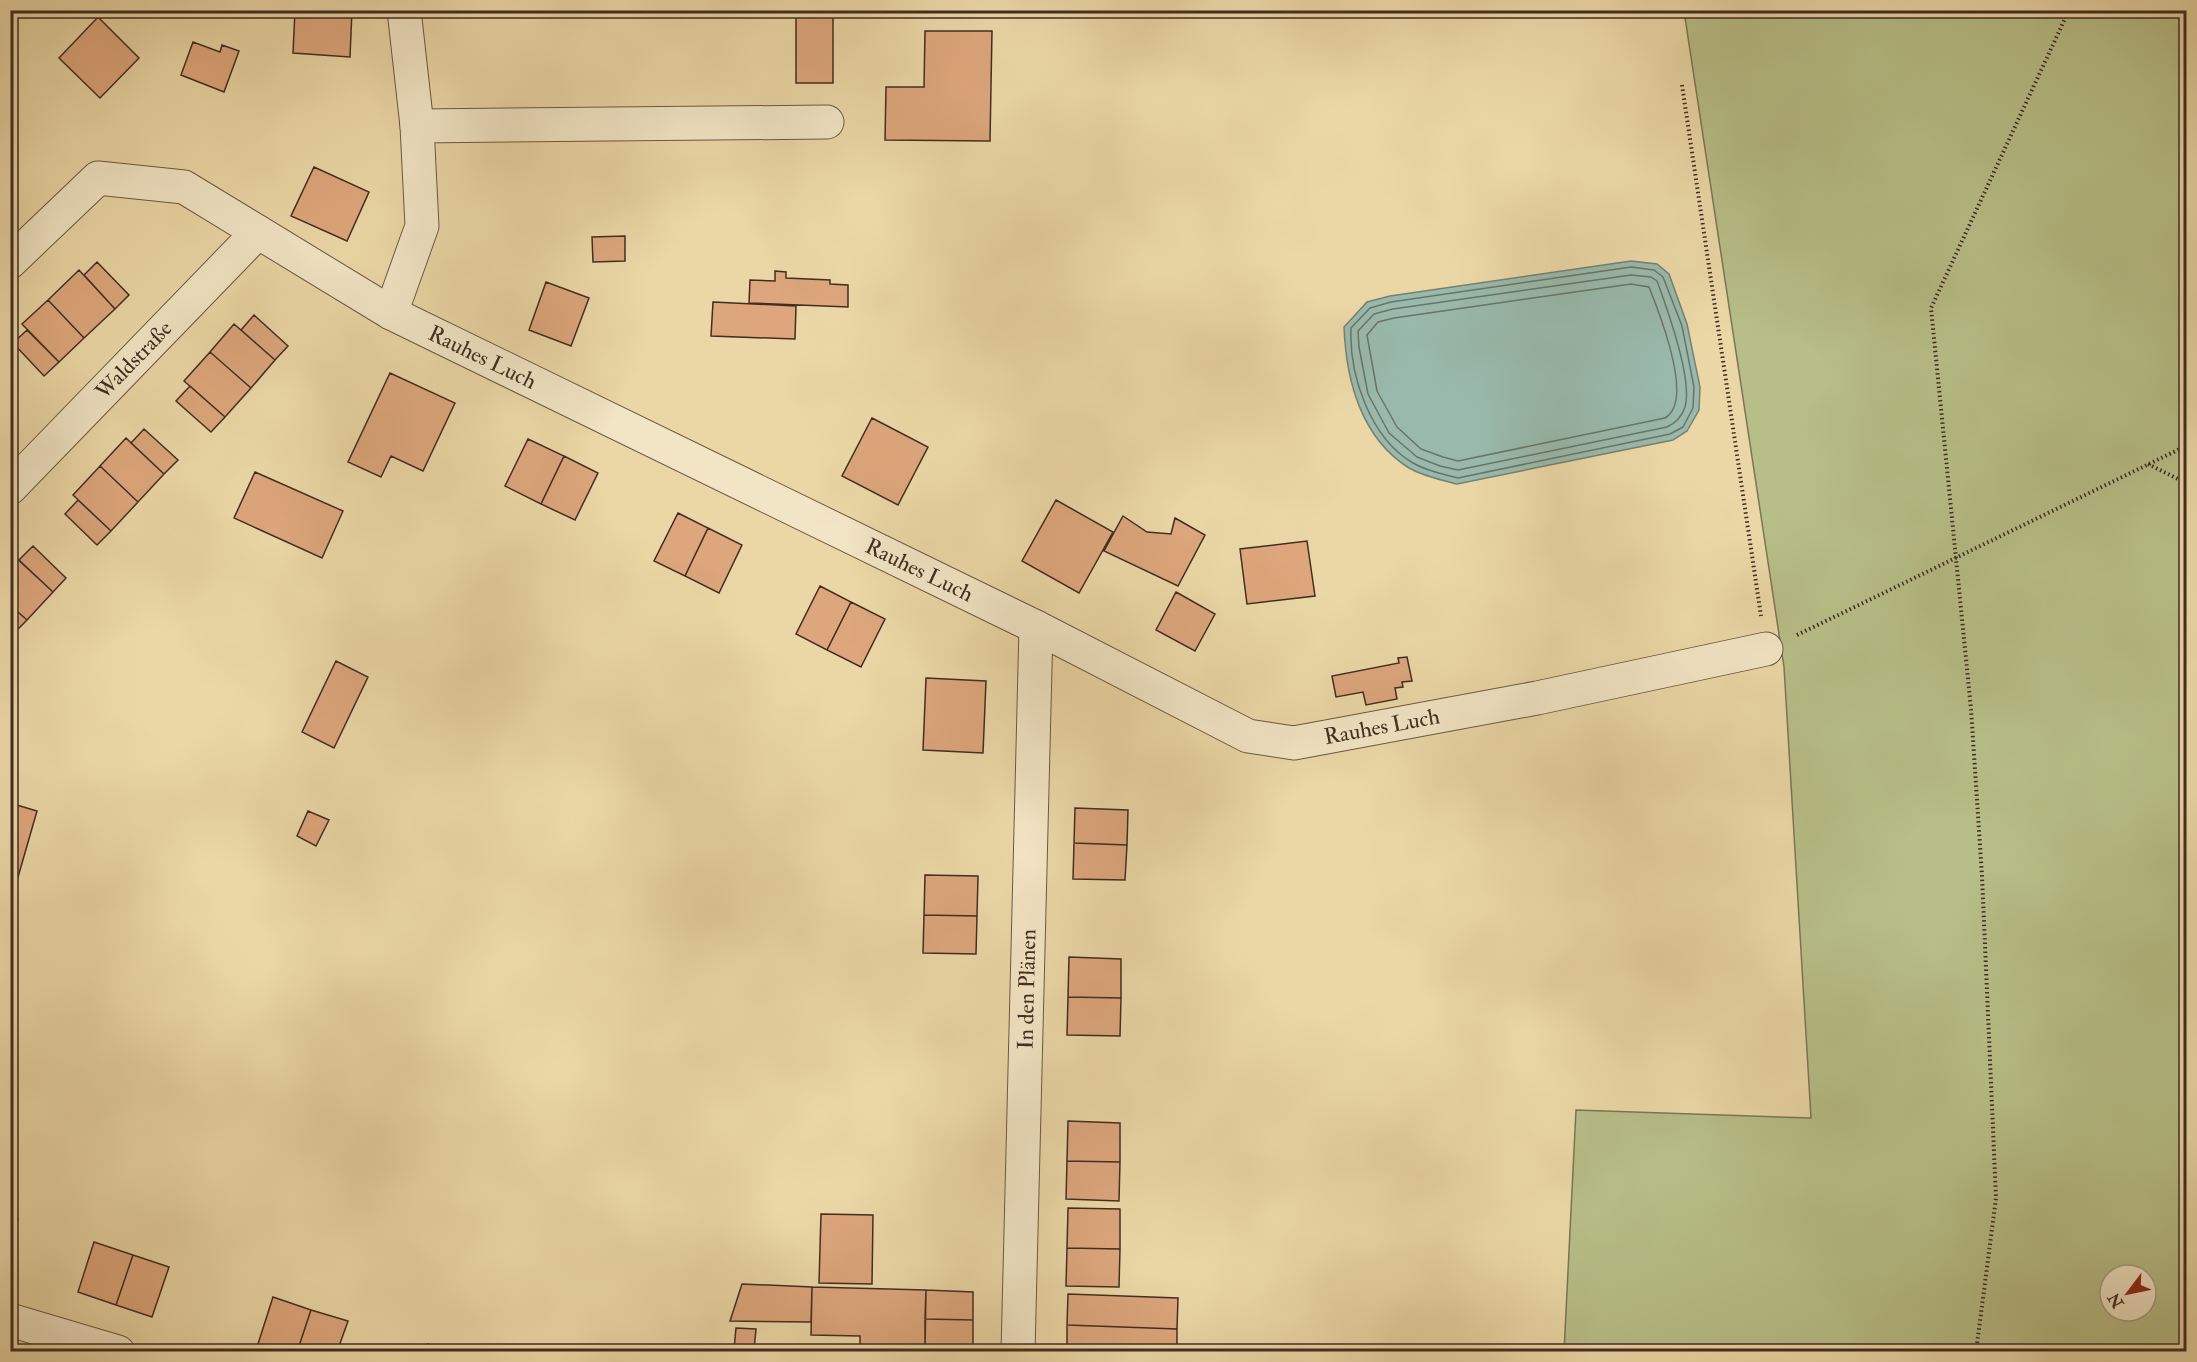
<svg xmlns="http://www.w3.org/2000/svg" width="2197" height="1362" font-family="'IM FELL Double Pica',serif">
  <rect width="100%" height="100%" fill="#ebd7a6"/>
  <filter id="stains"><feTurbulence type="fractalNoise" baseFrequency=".00333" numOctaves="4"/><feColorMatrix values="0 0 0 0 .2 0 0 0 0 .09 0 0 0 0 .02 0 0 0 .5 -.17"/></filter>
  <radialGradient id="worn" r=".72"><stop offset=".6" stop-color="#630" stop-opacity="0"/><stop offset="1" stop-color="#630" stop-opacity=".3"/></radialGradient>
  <path fill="#b7be87" stroke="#7c7654" stroke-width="1.5" fill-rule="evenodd" d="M1684 11H2186V1351L1564 1352 1576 1110 1811 1118 1784 667ZM2110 1275H2146V1311H2110Z"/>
  <path fill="#98b9ab" stroke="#758174" stroke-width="1.5" d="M1631 261 1657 264 1669 274 1687 324 1700 387 1699 410 1687 431 1673 440 1457 484C1441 480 1423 476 1409 468 1361 438 1346 380 1344 327L1367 302 1390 296Z"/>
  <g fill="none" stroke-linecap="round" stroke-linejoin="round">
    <path stroke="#6c7366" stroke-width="1.5" d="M1631 267 1654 270 1663 277 1682 326 1694 387 1693 408 1683 427 1670 434 1458 478C1443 474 1426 471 1413 463 1370 438 1349 375 1351 328L1370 308 1391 302Z
      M1631 275 1651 277 1657 281C1667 308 1693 380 1685 407 1682 416 1676 423 1667 427L1458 470 1440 466 1417 457 1389 433 1368 394 1359 347 1358 331 1374 314 1393 309Z
      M1631 284 1649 287C1659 312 1695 401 1665 418L1458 461 1443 457 1421 449 1397 427 1377 391 1367 335 1378 322 1394 318Z"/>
  </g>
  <path fill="#dda67c" stroke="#412d22" stroke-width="1.5" d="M10 10H33V16H10Z
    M295 10H352L350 57 293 53Z
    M796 10H833V83H796Z
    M98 17 139 58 100 98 59 58Z
    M925 31H992L990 141 885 140 886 87H924Z
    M193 42 220 52 222 45 239 51 224 92 181 75Z
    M314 167 369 192 347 241 291 216Z
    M625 236V261L593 262 592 237Z
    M97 262 129 295 115 309 84 275Z
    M79 270 115 309 84 338 48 300Z
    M775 271 786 272V278L830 280V284L848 285V307L749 303 750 280 775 281Z
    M546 282 589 298 571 346 529 330Z
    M48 300 84 338 59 362 22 324Z
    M713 302 796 306 795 339 711 336Z
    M254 315 288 346 275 360 241 330Z
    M234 324 275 360 251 388 210 352Z
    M27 330 59 362 44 376 13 343Z
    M210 352 251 388 225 417 184 381Z
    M390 373 455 403 423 471 391 456 381 477 348 462Z
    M190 386 225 417 211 432 176 401Z
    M872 418 928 447 898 505 842 476Z
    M144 429 178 460 164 474 131 443Z
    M126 438 164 474 138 502 100 466Z
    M528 439 564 456 541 504 505 486Z
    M564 456 598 473 575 520 541 504Z
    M100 466 138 502 111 531 73 495Z
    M255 472 343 511 322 558 234 518Z
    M78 500 111 531 97 545 65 514Z
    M1056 500 1113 532 1079 593 1022 561Z
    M678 513 708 528 685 576 654 561Z
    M1123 516 1147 532 1171 534 1175 518 1205 535 1178 586 1104 551Z
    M708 528 742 545 719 593 685 576Z
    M1307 541 1315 596 1247 604 1240 549Z
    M33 546 66 578 53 592 19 560Z
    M14 556 53 592 27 620 10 605V560Z
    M820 586 851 602 827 650 796 634Z
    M1176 592 1215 614 1195 651 1156 630Z
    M851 602 885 619 861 667 827 650Z
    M10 605 27 620 10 637Z
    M1407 657 1412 681 1402 682 1403 687 1395 688 1397 699 1366 705 1363 692 1336 697 1332 676 1399 663 1398 658Z
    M336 661 368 677 334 748 302 732Z
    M926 678 986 681 983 753 923 750Z
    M10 803 37 811 16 884 10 882Z
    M1075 808 1128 810 1127 845 1074 843Z
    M308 811 329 820 316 846 297 836Z
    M1074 843 1127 845 1125 880 1073 879Z
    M925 875 978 876 977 916 924 915Z
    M924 915 977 916 976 954 923 953Z
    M1069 957 1121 959V998L1068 997Z
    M1068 997 1121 998 1120 1036 1067 1035Z
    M1068 1121 1120 1123V1162L1067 1161Z
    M1067 1161 1120 1162 1119 1201 1066 1199Z
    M1068 1208 1120 1209V1249L1067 1248Z
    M821 1214 873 1215 872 1284 819 1283Z
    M10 1217 18 1219 10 1240Z
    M94 1242 133 1255 116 1305 78 1292Z
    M1067 1248 1120 1249 1119 1287 1066 1286Z
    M133 1255 169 1267 152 1317 116 1305Z
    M742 1284 812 1287 811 1322 730 1321Z
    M812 1287 926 1290 925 1352H860V1336L811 1335Z
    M926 1290 973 1292V1320L925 1319Z
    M1068 1294 1178 1298 1177 1329 1067 1325Z
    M273 1297 311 1310 297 1352H271L257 1347Z
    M311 1310 348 1321 337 1352H297Z
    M925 1319 973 1320V1352H925Z
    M1067 1325 1177 1329V1352H1067Z
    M736 1328 756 1329 754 1350 734 1349Z
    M428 1344 450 1352H425Z"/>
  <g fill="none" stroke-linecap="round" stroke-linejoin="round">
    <defs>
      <g id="street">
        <path d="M417 126 827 122"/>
        <path id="s1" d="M10 262 98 178 184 187 391 313 1036 627 1248 736 1294 743 1537 698 1766 649"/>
        <path d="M391 313 422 226 417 126 404 10"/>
        <path id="s2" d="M10 488 258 232"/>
        <path d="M10 1320 118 1352"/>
        <path id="s3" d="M1018 1352 1036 627"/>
      </g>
    </defs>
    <use href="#street" stroke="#6c5843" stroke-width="35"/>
    <path stroke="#412d22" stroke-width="4" stroke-dasharray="1.5 3" stroke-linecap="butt" d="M1682 85 1761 616
      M2148 464 2186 483
      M1797 635 2186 446
      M1976 1352 1996 1198 1982 876 1971 709 1931 308 2069 10"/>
    <use href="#street" stroke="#f2e5c5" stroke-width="33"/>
  </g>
  <g text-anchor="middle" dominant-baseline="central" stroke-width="5" stroke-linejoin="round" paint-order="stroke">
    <g font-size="22" fill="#412d22" stroke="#f2e5c5">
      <text stroke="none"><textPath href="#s1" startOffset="552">Rauhes Luch</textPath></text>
      <text stroke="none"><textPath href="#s2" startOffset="178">Waldstraße</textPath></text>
      <text stroke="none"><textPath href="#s1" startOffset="1038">Rauhes Luch</textPath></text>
      <text stroke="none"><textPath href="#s1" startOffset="1542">Rauhes Luch</textPath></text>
      <text stroke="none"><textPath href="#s3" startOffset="363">In den Plänen</textPath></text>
    </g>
  </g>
  <rect width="2197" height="1362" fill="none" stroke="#ebd7a6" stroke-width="36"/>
  <rect x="12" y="12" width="2173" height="1338" fill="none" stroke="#412d22" stroke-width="3"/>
  <rect x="18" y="18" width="2161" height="1326" fill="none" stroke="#412d22" stroke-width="1.5"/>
  <g transform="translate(2128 1293) rotate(238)"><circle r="28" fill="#f2e5c5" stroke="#ab9b84" stroke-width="1.5"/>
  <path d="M0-4.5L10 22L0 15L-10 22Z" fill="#8f2418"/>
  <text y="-9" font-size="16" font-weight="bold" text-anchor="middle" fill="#412d22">N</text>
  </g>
  <rect width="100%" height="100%" filter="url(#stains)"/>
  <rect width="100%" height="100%" fill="url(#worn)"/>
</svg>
